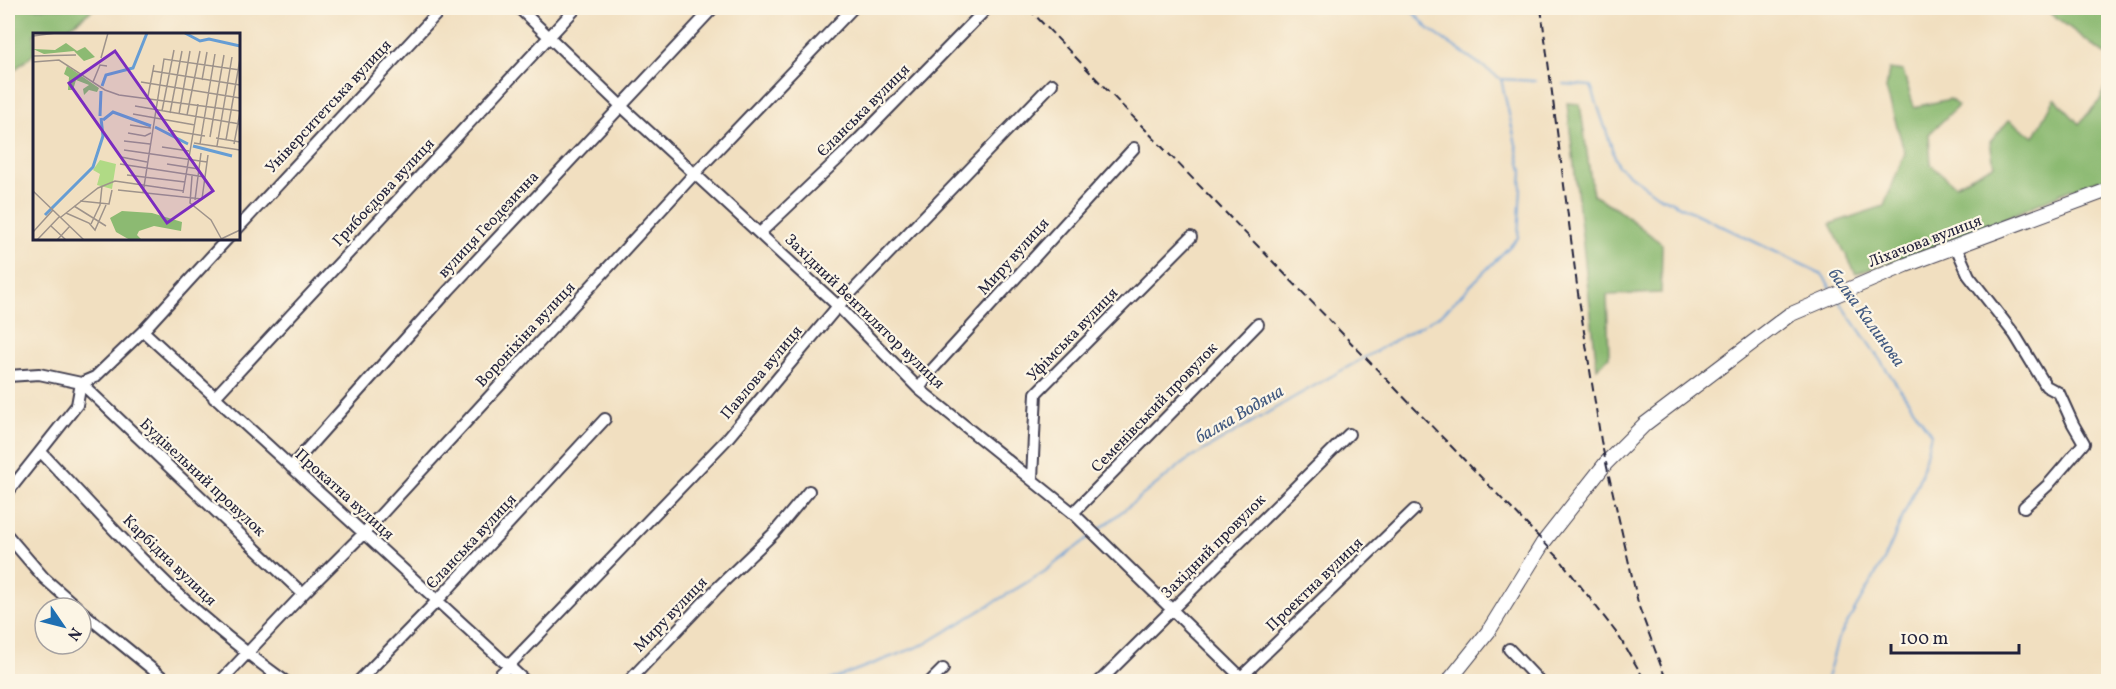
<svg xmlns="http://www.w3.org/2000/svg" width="2116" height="689" font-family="Vollkorn,serif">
  <rect width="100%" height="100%" fill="#fcf5e5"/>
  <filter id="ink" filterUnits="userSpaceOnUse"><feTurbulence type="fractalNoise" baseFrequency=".0167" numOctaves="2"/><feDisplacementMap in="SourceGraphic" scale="12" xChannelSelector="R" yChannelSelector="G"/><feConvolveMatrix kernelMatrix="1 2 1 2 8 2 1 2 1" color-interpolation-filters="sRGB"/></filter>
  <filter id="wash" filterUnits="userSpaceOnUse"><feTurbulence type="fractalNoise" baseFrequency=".008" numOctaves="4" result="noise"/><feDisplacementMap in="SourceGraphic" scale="24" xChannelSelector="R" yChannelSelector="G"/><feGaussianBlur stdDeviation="1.35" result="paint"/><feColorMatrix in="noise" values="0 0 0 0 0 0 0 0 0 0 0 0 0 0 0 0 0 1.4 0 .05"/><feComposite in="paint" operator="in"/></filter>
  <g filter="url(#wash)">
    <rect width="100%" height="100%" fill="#f1dfc0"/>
    <path fill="#8cba72" stroke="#576e56" stroke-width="1.5" d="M8 8H95L60 34H34V54L8 75Z
      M2042 8H2108V57L2045 9Z
      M1889 69 1903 71 1914 107 1950 99 1958 106 1929 134 1931 165 1955 185 1994 165 1990 142 2009 120 2034 137 2055 98 2079 124 2101 99 2108 78V177L2067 191 1981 229 1856 274 1830 224 1884 206 1905 153 1886 89Z
      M1567 103 1580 104 1593 195 1616 208 1662 244 1661 293 1607 295 1609 357 1597 368Z"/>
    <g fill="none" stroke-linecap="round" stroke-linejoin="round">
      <path stroke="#669dd4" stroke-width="2" d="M1409 8 1430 30 1501 79 1535 81
        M1564 84 1591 86 1618 166 1657 195 1822 274 1833 291
        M1096 532 1186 461 1291 399 1442 314 1518 238 1522 171 1501 79
        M825 682 925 644 1044 572 1092 535
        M1826 682 1838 639 1885 558 1921 475 1931 434 1838 299"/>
    </g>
  </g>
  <g filter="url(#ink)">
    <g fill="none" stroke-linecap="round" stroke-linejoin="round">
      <defs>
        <path id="street" d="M519 8 621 106 838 306 919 389 1073 513 1246 682
          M238 228 442 8
          M760 233 857 141 987 8
          M1956 247 1969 276 2015 335 2046 386 2059 393 2073 424 2084 443 2048 485 2024 507
          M143 331 526 682
          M8 376 39 374 81 383 303 594
          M919 389 930 372 1134 148
          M214 398 576 8
          M41 452C75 488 108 524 142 559 186 604 235 645 286 682
          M291 467 449 290 713 8
          M1032 479 1036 393 1191 237
          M8 492 77 405 81 383 95 377 143 331 228 238
          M1073 513 1258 324
          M8 536 44 578 78 608
          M81 611 168 682
          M1509 649 1540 682
          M1237 681 1414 510
          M220 682 303 594 364 533 695 173 853 8
          M358 682 438 600 605 419
          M493 682 727 439 838 306 1052 84
          M628 682 717 588 774 533 809 491
          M930 682 943 669
          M1099 682 1349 434"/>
        <path id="secondary" d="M1448 682 1488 632 1543 543 1606 463 1645 424 1789 315 1906 265 2108 190"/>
      </defs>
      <use href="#street" stroke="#413e4f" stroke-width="14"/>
      <use href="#secondary" stroke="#413e4f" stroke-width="16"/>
      <use href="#street" stroke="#fff" stroke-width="10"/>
      <use href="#secondary" stroke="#fff" stroke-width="14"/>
      <path stroke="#22223b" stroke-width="2" stroke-dasharray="9 4.5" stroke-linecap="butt" d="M1028 8 1559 558 1618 635 1646 682
        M1541 8 1578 293 1601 441 1639 607 1667 682"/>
    </g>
  </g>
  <g text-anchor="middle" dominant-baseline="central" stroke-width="4.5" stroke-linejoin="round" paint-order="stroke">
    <g font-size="16" fill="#22223b" stroke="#fcf5e5">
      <text transform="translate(329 107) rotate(-47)">Університетська вулиця</text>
      <text transform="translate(864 111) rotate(-45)">Єланська вулиця</text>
      <text transform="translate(384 193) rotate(-47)">Грибоєдова вулиця</text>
      <text transform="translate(489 225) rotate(-47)">вулиця Геодезична</text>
      <text transform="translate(1925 242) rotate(-21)">Ліхачова вулиця</text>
      <text transform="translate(1014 257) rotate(-48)">Миру вулиця</text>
      <text transform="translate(864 312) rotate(44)">Західний Вентилятор вулиця</text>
      <text transform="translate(526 335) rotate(-47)">Вороніхіна вулиця</text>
      <text transform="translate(1073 335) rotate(-46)">Уфімська вулиця</text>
      <text transform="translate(762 373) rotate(-50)">Павлова вулиця</text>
      <text transform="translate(1155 408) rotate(-46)">Семенівський провулок</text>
      <text transform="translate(202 478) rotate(43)">Будівельний провулок</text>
      <text transform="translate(344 495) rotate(42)">Прокатна вулиця</text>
      <text transform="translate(472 542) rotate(-47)">Єланська вулиця</text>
      <text transform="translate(1214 547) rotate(-45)">Західний провулок</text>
      <text transform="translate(169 561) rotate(44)">Карбідна вулиця</text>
      <text transform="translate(1315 585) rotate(-44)">Проектна вулиця</text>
      <text transform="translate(671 615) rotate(-46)">Миру вулиця</text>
    </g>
    <g font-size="18" font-style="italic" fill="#415980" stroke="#fcf5e5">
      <text transform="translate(1866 318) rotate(54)">балка Калинова</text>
      <text transform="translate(1240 415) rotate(-30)">балка Водяна</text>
    </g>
  </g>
  <g transform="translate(33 33)">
    <rect width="207" height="207" fill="#f1dfc0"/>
    <path d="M67 127 83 131 79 156 64 152 67 141 60 137Z" fill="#b0da85"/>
    <path d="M33 10 44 18 52 14 62 24 51 28 41 18 11 21 0 16 22 17ZM34 33 66 55 64 59 56 57 51 62 50 56 56 52 43 47 40 57H35L36 44 31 41ZM89 178 119 180 149 189 148 198 121 193 106 198 104 202 109 207H97L83 199 77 185Z" fill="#8cba72"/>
    <path fill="none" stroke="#669dd4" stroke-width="3" d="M152 0 167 8 176 6 207 13M69 53 73 42 100 35 114 0M67 83 68 58M70 87 80 79 118 93M122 94 155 111M160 113 199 123M12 182 60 134 70 103 68 85"/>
    <path fill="none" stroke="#9e938b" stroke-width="1.5" d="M0 3 23 0M0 23 43 22M68 25 75 0M0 29 26 27 72 57 86 62 207 78M120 38 207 52M169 47 174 19M60 49 67 32 74 33M108 49 207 65M115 63 121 32M102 73 207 91M129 78 141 17M137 80 149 18M100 81 162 92M146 81 157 18M154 82 167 18M97 92 118 95M135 97 172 103M95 100 112 103 118 100M177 104 191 22M183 105 207 109M193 107 207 26M91 108 117 111M161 110 207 117M167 111 182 21M201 111 207 79M184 113 199 24M129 114 156 118M91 117 174 129M88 124 114 129M87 131 172 144M134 131 166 136M94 142 152 149M159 143 157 170 178 187 189 207M85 157 169 166 175 122M0 158 51 207M110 160 131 26 207 37M150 160 165 71M162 167 168 120M47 168 76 171 79 157M41 173 73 193M33 180 56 190 62 197 73 172M28 184 65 155 82 148 151 158M58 191 67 172 69 153M18 193 33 207M0 199 20 177M188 206 207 197M4 207 27 183M24 207 37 193"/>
    <path fill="#7b2cbf" fill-opacity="0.15" stroke="#7b2cbf" stroke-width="3" d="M82 18 180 158 134 190 36 50Z"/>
    <rect width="207" height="207" fill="none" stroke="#22223b" stroke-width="3"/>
  </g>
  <rect width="2116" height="689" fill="none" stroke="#fcf5e5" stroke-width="30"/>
  <g transform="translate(63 626) rotate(125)"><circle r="28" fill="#fcf5e5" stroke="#a5a1a1" stroke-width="1.5"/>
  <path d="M0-4.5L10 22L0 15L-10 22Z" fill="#1f6fb2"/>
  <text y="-9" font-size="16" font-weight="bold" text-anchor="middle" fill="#22223b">N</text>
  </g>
  <path d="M1891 644v9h128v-9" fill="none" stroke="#22223b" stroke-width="3"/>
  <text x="1900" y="644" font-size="18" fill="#22223b" stroke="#fcf5e5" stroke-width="4.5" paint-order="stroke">100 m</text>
</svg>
